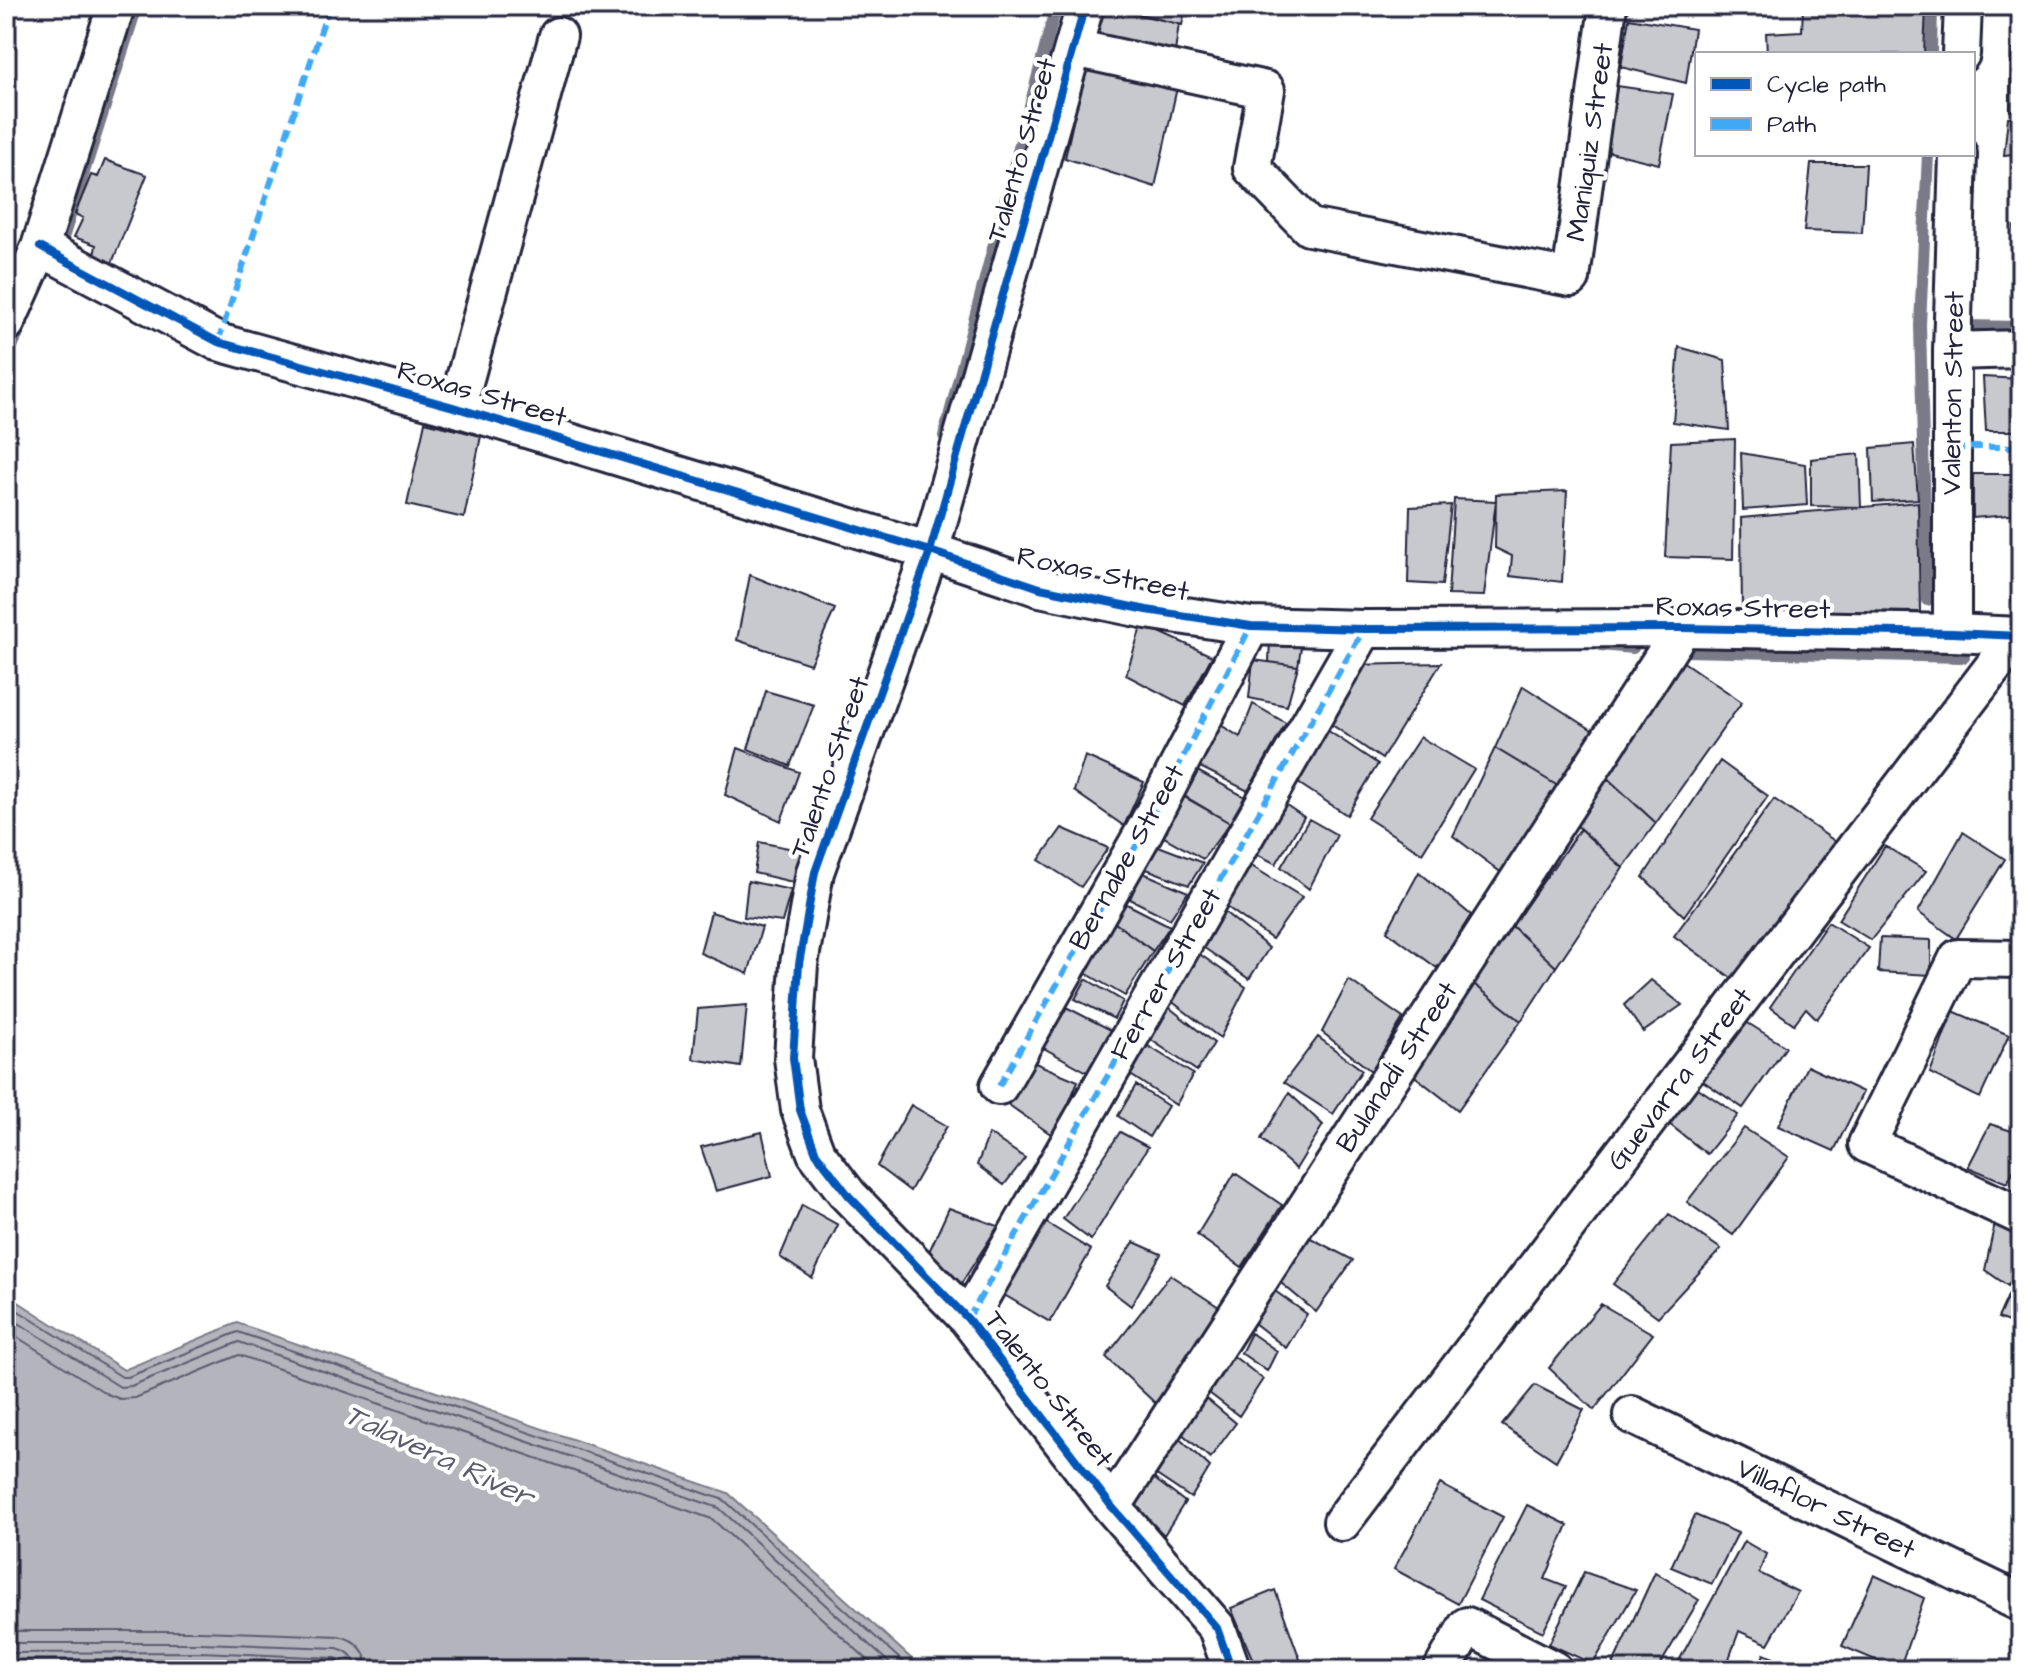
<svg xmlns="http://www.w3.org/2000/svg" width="2027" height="1676" font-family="'Architects Daughter',sans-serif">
  <rect width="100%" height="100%" fill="#fff"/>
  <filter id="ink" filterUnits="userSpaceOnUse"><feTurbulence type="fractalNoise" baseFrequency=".0125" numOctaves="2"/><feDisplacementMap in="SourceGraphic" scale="16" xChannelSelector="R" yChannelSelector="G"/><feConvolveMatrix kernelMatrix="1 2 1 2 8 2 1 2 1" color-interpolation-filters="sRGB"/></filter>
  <g filter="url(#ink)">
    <path fill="#b4b4bc" stroke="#7a7a88" stroke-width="2" d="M6 1294 124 1370 237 1323 728 1493 924 1670H435L200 1660 6 1661Z"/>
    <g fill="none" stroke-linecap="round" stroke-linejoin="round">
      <path stroke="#5c5c6f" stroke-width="2" d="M6 1303 122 1377H128L238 1332 724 1500 912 1670
        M6 1315 120 1387 131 1386 239 1342 719 1508 897 1670
        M6 1330 107 1394 120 1399 135 1398 239 1355 712 1519 879 1670
        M6 1631H200L339 1636C357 1640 367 1651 368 1670
        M6 1643H200L337 1648C349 1651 356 1658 356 1670
        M6 1653 200 1652 336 1658 343 1662 346 1670"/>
      <path stroke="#7a7a88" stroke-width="12" d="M1931 54 1932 6
        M62 241 137 6
        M1964 326 2021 327
        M6 359 23 323
        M944 436 1056 6
        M1927 600 1920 325 1928 154
        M1600 645 1633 648
        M1685 651 1964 657"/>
    </g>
    <path fill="#c8c8cf" stroke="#22223b" stroke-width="2" d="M1102 6 1179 24 1174 59 1092 38Z
      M1109 6H1186L1182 25Z
      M1803 6H1926L1924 54H1767L1766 33 1802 31Z
      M1629 18 1694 29 1686 83 1621 67Z
      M2011 50H2021V111H2010Z
      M1087 59 1178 83 1155 187 1065 158Z
      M1617 86 1673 94 1659 164 1606 151Z
      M2008 117H2021V153L2004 155Z
      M105 160 147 175 110 268 93 262 96 245 74 237 83 218 75 214 91 175 98 177Z
      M1811 164H1866L1862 233 1804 231Z
      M2021 225V294L2013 293 2014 226Z
      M1679 347 1725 360 1729 430 1673 422Z
      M1983 377 2021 379V431H1986Z
      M425 422 481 436 464 518 407 505Z
      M1735 439 1733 559 1665 557 1671 442Z
      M1914 444 1918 499 1873 502 1871 448Z
      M1741 453 1805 464 1807 505 1743 510Z
      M1859 454 1861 507 1811 506V459Z
      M1973 474H2021V514L1973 518Z
      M1567 491 1562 582 1510 576 1512 556 1495 548 1496 494Z
      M1454 499 1496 501 1484 596 1448 595Z
      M1918 502 1920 612 1742 610 1741 518Z
      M1451 505 1442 585 1408 583 1410 507Z
      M2014 514H2021V602H2012Z
      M750 575 835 609 810 664 737 640Z
      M1142 624 1212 656 1185 706 1126 675Z
      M1270 639 1302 641 1298 666 1269 662Z
      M1679 659 1742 702 1656 823 1598 770Z
      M1253 660 1298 666 1287 706 1249 698Z
      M1441 663 1382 759 1319 716 1352 665Z
      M1523 686 1597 733 1558 786 1495 748Z
      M766 691 814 705 790 766 748 749Z
      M1253 704 1286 723 1248 791 1188 761 1211 719 1240 737Z
      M1318 724 1378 764 1347 815 1289 777Z
      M1420 737 1474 769 1422 853 1367 818Z
      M738 748 799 772 781 821 725 795Z
      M1495 748 1558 786 1503 874 1453 836Z
      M1085 756 1144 782 1124 826 1074 791Z
      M1720 761 1768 796 1684 916 1643 877Z
      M1190 767 1247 798 1230 823 1176 791Z
      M1605 776 1656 823 1623 868 1575 824Z
      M1179 794 1230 823 1203 859 1157 833Z
      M1774 799 1836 842 1737 982 1674 936Z
      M1279 800 1304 817 1276 864 1249 850Z
      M1309 819 1337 835 1309 889 1281 867Z
      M1062 828 1108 848 1081 887 1039 860Z
      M1580 829 1623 868 1556 967 1512 926Z
      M1963 832 2005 859 1956 939 1918 912Z
      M759 842 803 851 797 883 754 873Z
      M1148 842 1203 863 1189 885 1133 864Z
      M1885 846 1926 871 1871 940 1838 920Z
      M1245 862 1302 897 1272 939 1220 902Z
      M1141 872 1188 892 1170 919 1130 899Z
      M1419 872 1471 915 1437 968 1387 931Z
      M748 881 791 890 782 922 744 917Z
      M1117 899 1170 926 1153 951 1107 917Z
      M1216 905 1269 948 1249 979 1200 945Z
      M711 912 762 927 748 974 700 953Z
      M1107 917 1153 951 1125 996 1077 968Z
      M1828 922 1869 948 1817 1019 1806 1008 1794 1024 1770 1007Z
      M1512 926 1556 967 1521 1021 1470 981Z
      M1880 938 1931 940V975L1878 972Z
      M1191 948 1246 987 1220 1038 1162 994Z
      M1086 979 1123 1001 1114 1019 1075 999Z
      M1349 980 1403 1018 1371 1071 1322 1032Z
      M1651 980 1682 1005 1643 1032 1624 1005Z
      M1470 981 1521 1021 1458 1110 1412 1074Z
      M1161 1001 1214 1043 1197 1071 1141 1033Z
      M747 1005 741 1067 693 1059 698 1009Z
      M1062 1005 1113 1031 1089 1073 1042 1047Z
      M1953 1011 2009 1035 1980 1098 1930 1073Z
      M1743 1020 1786 1047 1743 1108 1697 1077Z
      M1318 1037 1362 1070 1333 1114 1284 1082Z
      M1137 1039 1193 1074 1176 1105 1120 1068Z
      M1028 1060 1078 1081 1055 1137 1006 1103Z
      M1807 1066 1863 1092 1834 1151 1778 1126Z
      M1692 1084 1738 1115 1707 1154 1663 1119Z
      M1136 1085 1168 1106 1149 1137 1118 1116Z
      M1289 1093 1323 1125 1296 1169 1261 1139Z
      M911 1105 947 1126 910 1191 877 1166Z
      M1990 1124 2021 1134V1157L2007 1183 1968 1167Z
      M1744 1128 1789 1157 1733 1235 1687 1202Z
      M762 1132 772 1176 716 1191 701 1147Z
      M1120 1132 1148 1147 1091 1240 1063 1219Z
      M989 1134 1025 1158 1004 1185 977 1165Z
      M1235 1173 1282 1205 1242 1267 1197 1235Z
      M802 1205 838 1225 812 1278 780 1257Z
      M949 1208 998 1226 959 1287 927 1256Z
      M1669 1214 1721 1249 1658 1317 1613 1284Z
      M1035 1216 1091 1250 1050 1322 994 1289Z
      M1995 1222 2021 1231V1260L2008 1286 1985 1270Z
      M1303 1234 1353 1260 1316 1312 1275 1278Z
      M1134 1242 1161 1254 1131 1306 1105 1286Z
      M2021 1267V1327L1998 1318Z
      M1170 1275 1225 1311 1155 1403 1106 1357Z
      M1268 1286 1307 1314 1286 1348 1249 1319Z
      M1601 1304 1653 1334 1594 1410 1549 1368Z
      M1251 1333 1277 1351 1267 1371 1241 1353Z
      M1223 1348 1263 1379 1239 1416 1200 1386Z
      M1535 1385 1584 1410 1556 1461 1502 1425Z
      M1196 1390 1236 1423 1210 1458 1172 1425Z
      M1171 1431 1210 1467 1191 1498 1146 1468Z
      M1144 1471 1185 1502 1164 1535 1126 1497Z
      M1440 1484 1503 1517 1458 1604 1394 1569Z
      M1527 1505 1568 1525 1545 1579 1566 1587 1543 1632 1479 1600Z
      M1695 1515 1738 1533 1712 1584 1671 1567Z
      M1744 1541 1766 1554 1759 1573 1798 1592 1768 1644 1739 1631 1725 1670H1674Z
      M1584 1572 1636 1590 1593 1664 1549 1644Z
      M1655 1572 1699 1600 1657 1670H1622L1613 1664Z
      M1874 1575 1924 1598 1899 1670 1842 1646Z
      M1275 1590 1302 1665 1287 1670H1257L1231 1608Z
      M1764 1654 1803 1670H1757Z"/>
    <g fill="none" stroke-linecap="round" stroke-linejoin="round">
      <defs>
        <path id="minor" d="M1085 6 930 551 815 872 799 964 793 1058 800 1110 816 1153 849 1196 968 1319 1112 1507 1217 1628 1232 1670
          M1074 48 1266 90 1252 168 1309 227 1571 278 1608 6
          M1961 54 1963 6
          M40 247 218 342 457 408 930 551 1040 588 1147 610 1251 626 1364 629 1682 628 1952 633 2021 636
          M6 323 40 247 116 6
          M1952 351 2021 349
          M457 408 558 36
          M1952 633V351L1958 154
          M2021 959 1958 958 1867 1144 2021 1216
          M999 1086 1144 832 1251 626
          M968 1319 1364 629
          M1632 1415 2021 1603
          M1112 1507 1682 628
          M1342 1522 2017 636
          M1442 1670 1467 1626 1554 1670"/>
      </defs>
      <use href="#minor" stroke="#22223b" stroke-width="42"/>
      <use href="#minor" stroke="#fff" stroke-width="36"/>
      <path stroke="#3fa9f5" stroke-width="6" stroke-dasharray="12 6" stroke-linecap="butt" d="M218 342 329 6
        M1952 449 1975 447H2021
        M999 1086 1144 832 1251 626
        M968 1319 1364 629"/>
      <defs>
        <path id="cycleway" d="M1085 6 930 551 815 872 799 964 793 1058 800 1110 816 1153 849 1196 968 1319 1112 1507 1217 1628 1232 1670
          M40 247 218 342 457 408 930 551 1040 588 1147 610 1251 626 1364 629 1682 628 1952 633 2021 636"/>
      </defs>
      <use href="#cycleway" stroke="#fff" stroke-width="13"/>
      <use href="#cycleway" stroke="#0057b8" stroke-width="8"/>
    </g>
  </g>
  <g text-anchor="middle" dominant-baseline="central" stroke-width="8" stroke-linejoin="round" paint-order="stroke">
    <g font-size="28" fill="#22223b" stroke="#fff">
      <text transform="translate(1590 142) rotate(-82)">Maniquiz Street</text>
      <text transform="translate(1022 150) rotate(-74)">Talento Street</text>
      <text transform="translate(1953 393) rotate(-89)">Valenton Street</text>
      <text transform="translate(482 394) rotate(16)">Roxas Street</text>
      <text transform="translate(1103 574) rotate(12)">Roxas Street</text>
      <text transform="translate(1743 608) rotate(1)">Roxas Street</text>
      <text transform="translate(830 767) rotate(-71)">Talento Street</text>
      <text transform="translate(1127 857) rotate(-61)">Bernabe Street</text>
      <text transform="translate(1166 974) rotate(-60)">Ferrer Street</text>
      <text transform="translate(1397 1067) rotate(-57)">Bulanadi Street</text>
      <text transform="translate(1680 1079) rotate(-53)">Guevarra Street</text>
      <text transform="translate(1049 1389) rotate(52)">Talento Street</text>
      <text transform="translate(1826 1509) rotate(26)">Villaflor Street</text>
    </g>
    <g font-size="30" font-style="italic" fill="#5c5c6f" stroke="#fff">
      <text transform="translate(439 1456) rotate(25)">Talavera River</text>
    </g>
  </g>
  <rect width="2027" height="1676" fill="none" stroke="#fff" stroke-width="32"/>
  <rect x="16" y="16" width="1995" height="1644" fill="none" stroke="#22223b" stroke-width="3" filter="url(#ink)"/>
  <rect x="1695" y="52" width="280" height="104" fill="#ffffff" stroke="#a7a7b1" stroke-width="2"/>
  <rect x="1711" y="78" width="40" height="12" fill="#0057b8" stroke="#a7a7b1" stroke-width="2"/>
  <text x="1767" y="92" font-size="24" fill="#22223b">Cycle path</text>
  <rect x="1711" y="118" width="40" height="12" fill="#3fa9f5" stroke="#a7a7b1" stroke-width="2"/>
  <text x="1767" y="132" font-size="24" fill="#22223b">Path</text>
</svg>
